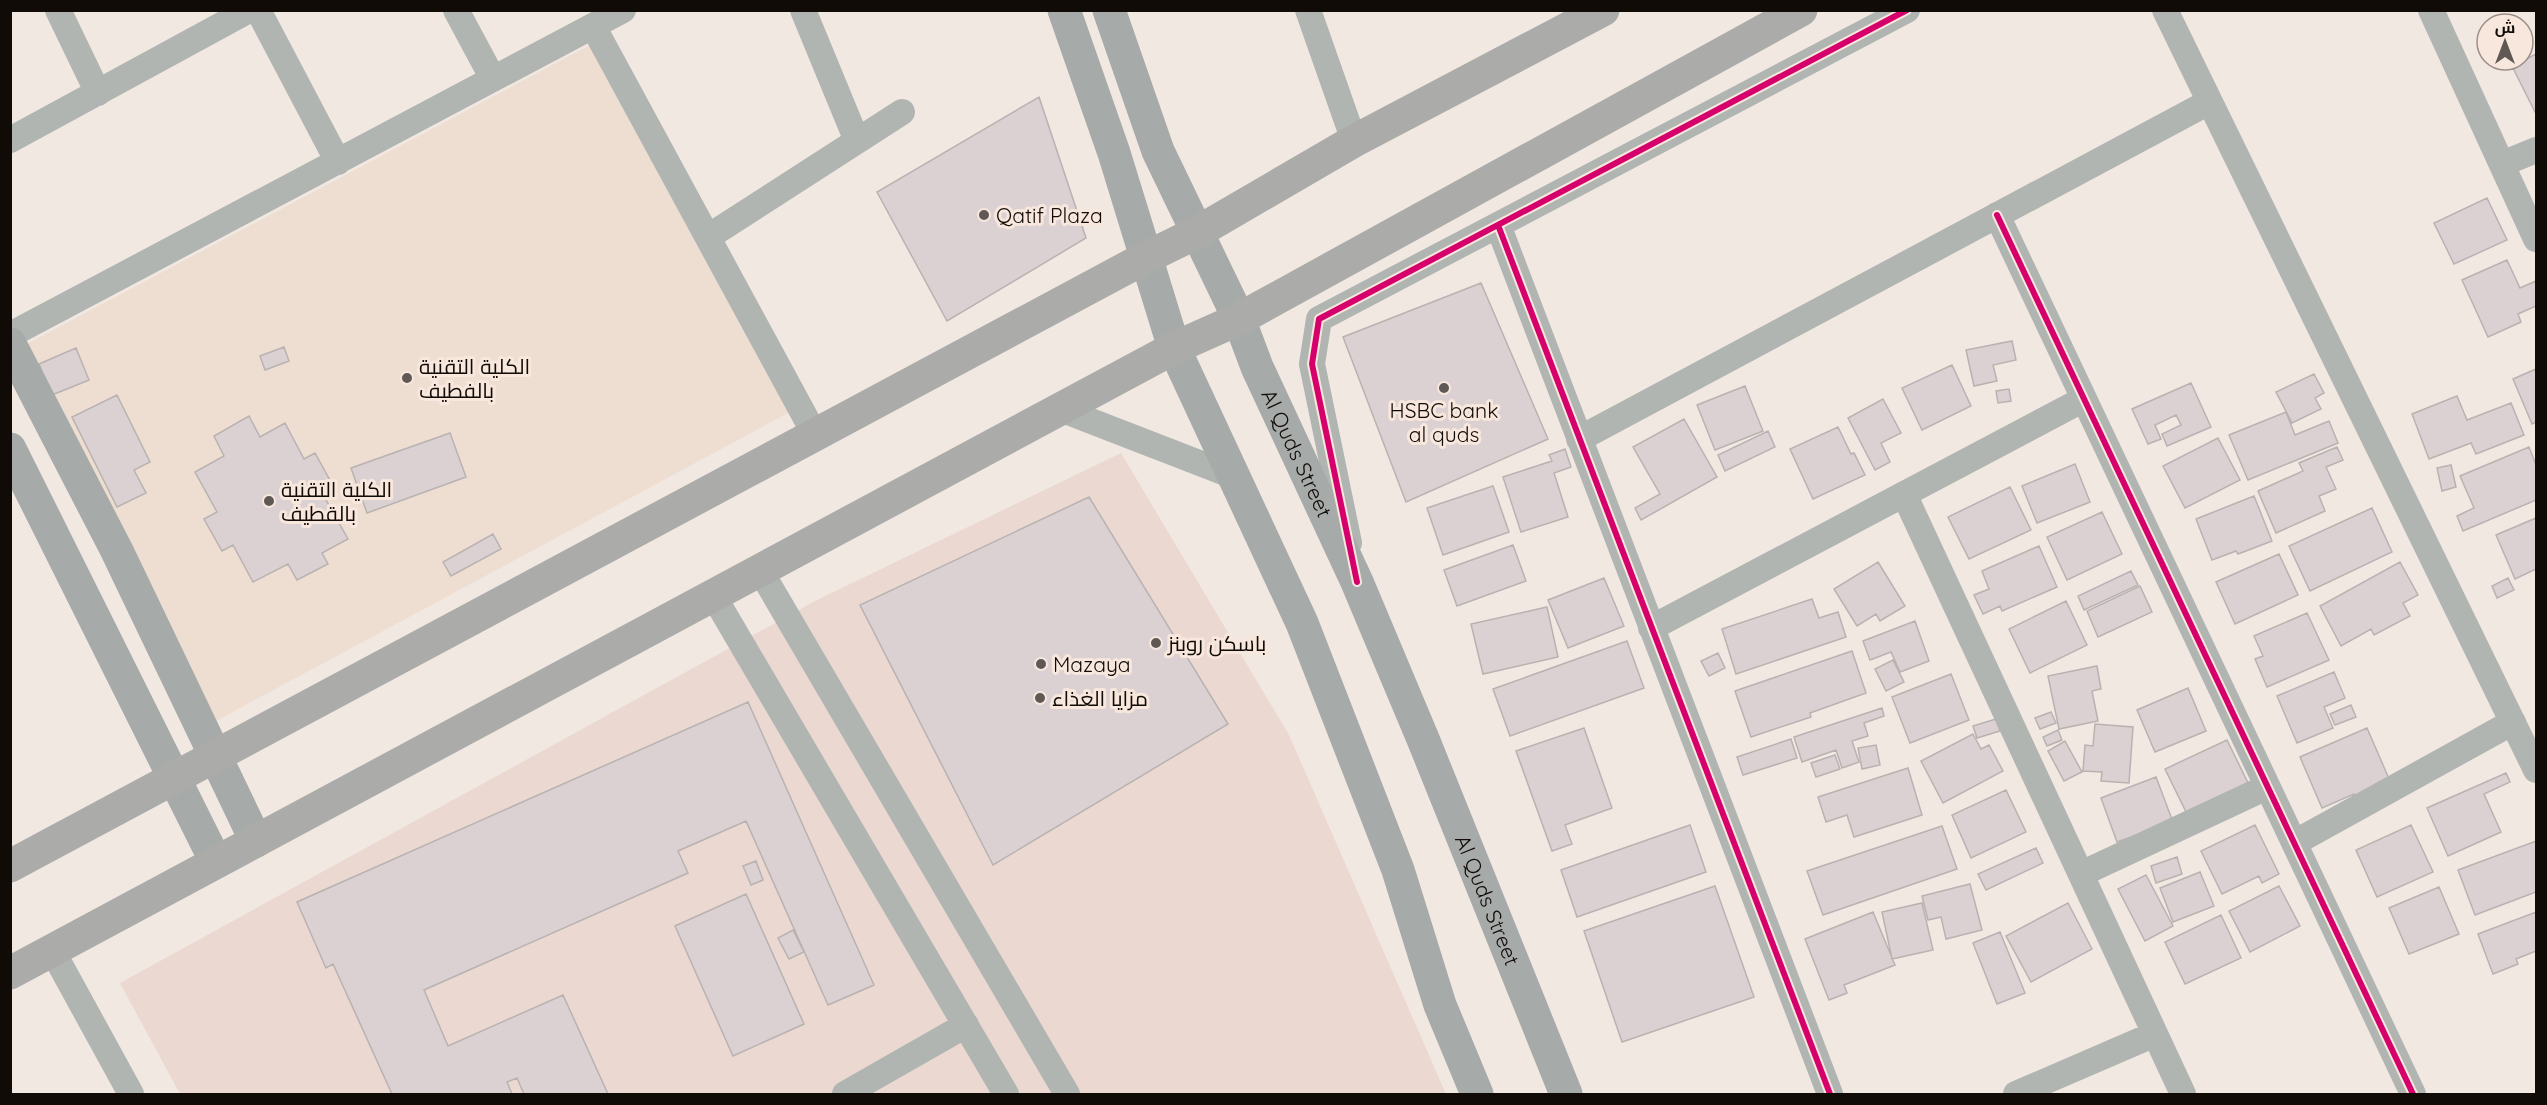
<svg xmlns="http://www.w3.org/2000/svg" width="2547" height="1105" font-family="Quicksand,Cairo,sans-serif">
  <rect width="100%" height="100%" fill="#f2e8e2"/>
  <path fill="#ead8d1" d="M1121 453 1289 735 1446 1094H180L120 983 817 600Z"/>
  <path fill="#eeddd1" d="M592 44 790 412 216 721 25 345Z"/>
  <path fill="#dbd1d3" stroke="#b8b2b1" stroke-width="1.5" d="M2536 54V114L2512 66Z
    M1039 97 1086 238 947 321 877 192Z
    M2487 198 2507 240 2454 264 2434 223Z
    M2507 260 2520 288 2536 281V306L2518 314 2521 322 2488 337 2462 280Z
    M1481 283 1548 439 1406 502 1343 337Z
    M2012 341 2016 360 1993 365 1997 381 1974 386 1966 350Z
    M284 347 289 361 265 370 260 356Z
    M76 348 89 380 52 395 39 364Z
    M1952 365 1971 406 1922 430 1902 388Z
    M2536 369V422L2532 424 2513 379Z
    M2314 374 2324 393 2315 398 2321 409 2292 423 2276 392Z
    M2191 383 2211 427 2167 446 2162 434 2181 425 2176 415 2155 425 2161 439 2148 444 2132 409Z
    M1745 386 1763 431 1715 450 1697 405Z
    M2009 389 2011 401 1998 403 1996 391Z
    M117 395 150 462 134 470 146 493 117 507 72 417Z
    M2457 396 2467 420 2511 403 2524 435 2476 454 2471 443 2429 459 2412 414Z
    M1883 399 1901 433 1881 443 1890 462 1875 470 1848 418Z
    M2286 412 2295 435 2329 421 2338 443 2248 480 2229 435Z
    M249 416 260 437 285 423 304 459 315 453 332 484 321 491 348 539 322 553 328 564 297 580 288 564 253 582 233 545 222 551 204 519 217 512 195 472 224 456 214 436Z
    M1684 419 1717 477 1641 520 1635 508 1660 494 1633 447Z
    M1838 427 1851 454 1854 453 1865 475 1813 499 1790 449Z
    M1768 431 1775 447 1725 471 1718 455Z
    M450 433 466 477 367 513 351 468Z
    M2218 438 2240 480 2185 508 2163 466Z
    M2337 447 2343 460 2326 467 2336 489 2319 496 2325 511 2276 533 2258 491 2303 471 2299 463Z
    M2529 447 2536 465V500L2463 531 2457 516 2474 508 2460 476Z
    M1565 449 1571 467 1554 473 1568 517 1521 532 1503 477 1552 461 1549 455Z
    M2075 464 2090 502 2037 523 2022 486Z
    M2451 465 2456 487 2442 491 2437 468Z
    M1493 486 1509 532 1443 555 1427 508Z
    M2010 487 2031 530 1969 559 1948 517Z
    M2254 496 2272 541 2238 554 2236 551 2212 560 2196 519Z
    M1089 497 1228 724 993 865 860 605Z
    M2372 508 2392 552 2310 591 2289 546Z
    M2102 512 2122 554 2067 580 2047 537Z
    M2536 518V569L2515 579 2496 535Z
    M493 534 501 549 451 576 443 562Z
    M1513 545 1526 581 1457 606 1444 570Z
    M2039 546 2057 587 2002 611 2000 606 1983 614 1974 595 1989 589 1982 571Z
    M2279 554 2298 595 2235 624 2216 582Z
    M1878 562 1905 606 1880 621 1876 614 1857 626 1834 589Z
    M2400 562 2418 595 2403 603 2410 616 2374 635 2371 629 2341 646 2320 606Z
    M2131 571 2138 585 2084 610 2078 596Z
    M1604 578 1624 626 1568 648 1548 600Z
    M2508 578 2514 590 2497 598 2492 586Z
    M2140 586 2152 612 2098 637 2087 611Z
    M1812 599 1819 618 1838 612 1846 637 1736 674 1722 629Z
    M2066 601 2087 645 2030 673 2009 629Z
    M1547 607 1558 657 1483 674 1471 624Z
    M2307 613 2329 660 2267 687 2255 659 2263 656 2254 636Z
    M1915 621 1929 661 1900 672 1891 652 1870 660 1863 641Z
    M1627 641 1644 688 1510 736 1493 689Z
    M1852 651 1866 693 1810 713 1811 717 1751 737 1735 691Z
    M1718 653 1725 668 1709 676 1701 661Z
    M1893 660 1904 682 1886 691 1875 669Z
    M2097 666 2101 689 2092 691 2098 721 2059 729 2048 676Z
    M2334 672 2345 698 2324 707 2333 728 2297 743 2277 696Z
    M1951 674 1969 720 1910 743 1892 697Z
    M2188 688 2206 731 2155 752 2137 710Z
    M748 702 874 985 828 1005 746 821 678 851 688 873 424 990 448 1046 563 995 608 1094H524L517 1078 507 1082 512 1094H392L333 964 326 968 297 902Z
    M2351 705 2356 717 2335 725 2330 714Z
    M1882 708 1884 716 1864 723 1868 736 1852 741 1859 762 1842 768 1836 750 1802 762 1794 737Z
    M2051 712 2056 723 2040 729 2035 718Z
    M1996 719 2000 731 1977 738 1973 726Z
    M2095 724 2133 727 2129 783 2101 781 2102 772 2083 771 2085 745 2093 746Z
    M1584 728 1612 808 1565 825 1572 844 1552 851 1516 751Z
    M2367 728 2393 788 2358 803 2354 794 2322 808 2300 757Z
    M2058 730 2062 740 2047 746 2043 737Z
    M1973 734 1981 749 1989 745 2003 771 1943 803 1921 761Z
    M1791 739 1797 758 1743 775 1737 757Z
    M2227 740 2251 789 2189 818 2165 769Z
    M2065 741 2082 772 2064 781 2048 751Z
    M1876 745 1880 765 1862 769 1858 748Z
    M1835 755 1840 769 1816 777 1811 763Z
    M1908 768 1922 815 1854 837 1847 815 1826 822 1818 797Z
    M2506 773 2510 782 2484 794 2501 832 2448 856 2427 808Z
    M2156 777 2173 822 2117 842 2101 798Z
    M2006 790 2026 832 1971 858 1952 815Z
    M1690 825 1706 872 1577 917 1561 870Z
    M2255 825 2279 874 2262 883 2259 876 2222 894 2201 851Z
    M2411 825 2433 872 2377 897 2356 850Z
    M1942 826 1957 869 1823 915 1807 871Z
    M2536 841V892L2475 915 2458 870Z
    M2036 848 2043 863 1986 890 1978 874Z
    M2177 857 2182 874 2156 883 2151 866Z
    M756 861 763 880 751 885 743 866Z
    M2200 872 2214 906 2173 922 2160 888Z
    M2146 875 2173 926 2145 941 2118 889Z
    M1970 884 1982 930 1946 939 1941 917 1928 920 1922 896Z
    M1715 886 1754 997 1622 1042 1584 931Z
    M2279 886 2300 926 2250 952 2229 911Z
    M2439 887 2459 934 2409 954 2389 908Z
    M746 894 804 1024 733 1056 675 926Z
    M1922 903 1933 950 1892 959 1882 912Z
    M2068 903 2092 949 2031 982 2006 936Z
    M1873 912 1895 965 1844 985 1847 993 1829 1000 1805 939Z
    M2536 912V951L2516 959 2518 964 2493 974 2478 934Z
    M2221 915 2241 958 2185 984 2165 942Z
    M793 930 804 952 789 959 778 938Z
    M2000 932 2025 993 1997 1004 1973 943Z"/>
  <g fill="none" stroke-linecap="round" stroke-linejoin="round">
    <path stroke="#b1b5b2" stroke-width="26" d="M58 10 98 93
      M258 10 338 162
      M456 10 493 79
      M803 10 857 141
      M1308 10 1354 141
      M2165 10 2536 770
      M2431 10 2536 239
      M593 26 815 435
      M10 140 249 10
      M2502 164 2536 150
      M1997 215 2413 1094
      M1498 225 1830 1094
      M708 237 902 112
      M10 335 623 10
      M1060 409 1233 476
      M1579 439 2209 102
      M1904 494 2183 1094
      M1349 543 1312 364 1319 319 1907 10
      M760 570 1067 1094
      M713 595 1006 1094
      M1651 628 2084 399
      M2294 843 2513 722
      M2081 874 2267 787
      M52 950 131 1094
      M845 1094 966 1025
      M2016 1094 2155 1034"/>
    <g stroke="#a6aaa8" stroke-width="33">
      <path d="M1064 10 1114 153 1174 348 1302 623 1398 870 1440 1005 1477 1094"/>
      <path id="s1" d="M1109 10 1158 151 1239 319 1257 367 1357 582 1423 739 1566 1094"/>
      <path d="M10 344 117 551 256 841"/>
      <path d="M10 449 216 862"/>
    </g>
    <path stroke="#abacaa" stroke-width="33" d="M10 866 1145 258 1196 233 1354 141 1603 10
      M10 973 1174 348 1239 319 1801 10"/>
    <defs>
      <path id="cycleway" d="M1997 215 2413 1094
        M1498 225 1830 1094
        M1357 582 1312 364 1319 319 1907 10"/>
    </defs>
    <use href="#cycleway" stroke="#f8e7dc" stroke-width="10"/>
    <use href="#cycleway" stroke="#d6006c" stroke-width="6"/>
  </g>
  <g fill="#605854" stroke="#f8e7dc" stroke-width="2">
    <circle cx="984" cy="215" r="6"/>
    <circle cx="407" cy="378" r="6"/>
    <circle cx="1444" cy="388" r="6"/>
    <circle cx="269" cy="501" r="6"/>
    <circle cx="1156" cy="643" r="6"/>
    <circle cx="1041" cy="664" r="6"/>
    <circle cx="1040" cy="698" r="6"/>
  </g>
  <g text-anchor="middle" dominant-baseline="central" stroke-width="6" stroke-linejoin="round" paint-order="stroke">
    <g font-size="21" fill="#110b08" stroke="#f8e7dc" text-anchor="start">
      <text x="996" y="215">Qatif Plaza</text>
      <text x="419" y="366">الكلية التقنية<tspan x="419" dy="24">بالفطيف</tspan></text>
      <text x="1444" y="410" text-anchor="middle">HSBC bank<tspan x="1444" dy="24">al quds</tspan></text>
      <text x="281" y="489">الكلية التقنية<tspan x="281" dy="24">بالقطيف</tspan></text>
      <text x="1168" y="643">باسكن روبنز</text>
      <text x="1053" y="664">Mazaya</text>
      <text x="1052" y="698">مزايا الغذاء</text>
    </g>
    <g font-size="21" fill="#110b08" stroke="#f8e7dc">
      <text stroke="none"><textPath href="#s1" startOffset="482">Al Quds Street</textPath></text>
      <text stroke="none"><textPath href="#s1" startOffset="968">Al Quds Street</textPath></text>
    </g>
  </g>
  <rect width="2547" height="1105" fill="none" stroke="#110b08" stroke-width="24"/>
  <g transform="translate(2505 42)"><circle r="28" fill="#f8e7dc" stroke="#9c8f87" stroke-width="1.5"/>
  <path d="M0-4.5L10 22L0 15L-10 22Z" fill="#605854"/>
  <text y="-9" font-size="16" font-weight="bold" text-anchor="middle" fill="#110b08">ش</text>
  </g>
</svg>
